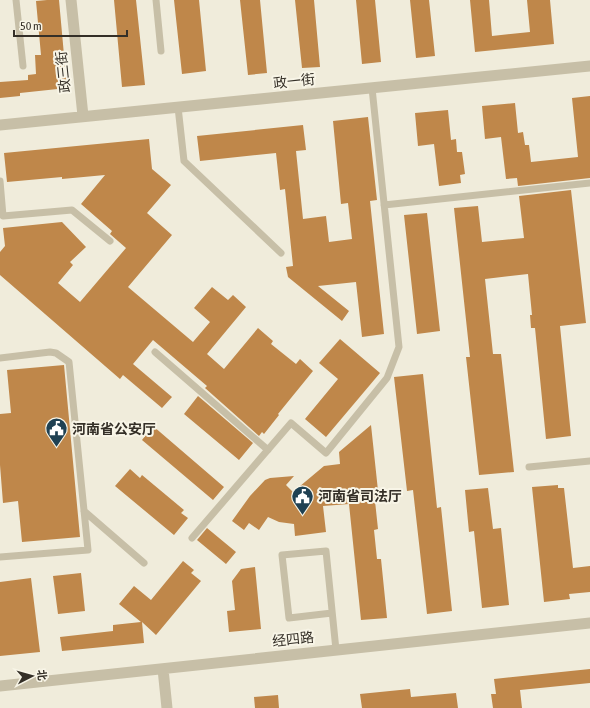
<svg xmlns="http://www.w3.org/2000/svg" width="590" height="708" font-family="'Asap Condensed','Noto Sans SC',sans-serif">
  <rect width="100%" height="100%" fill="#f0ecdb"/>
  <path fill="#bf874a" d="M47 0H59L67 88 20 93V96L0 98V82L28 80V75L36 74 35 55H41L36 1Z
    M114 0H136L145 85 122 87Z
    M174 0H199L206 71 182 74Z
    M240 0H260L267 73 248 75Z
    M295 0H314L320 67 302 68Z
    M356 0H375L381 62 362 64Z
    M410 0H429L435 56 416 58Z
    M470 0H489L492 36 530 32 527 0H550L554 44 475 52Z
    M590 96V178L518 186 517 178 506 179 501 137 485 139 482 106 515 103 518 133 523 132 525 145H529L531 162 578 157 572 98Z
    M448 110 451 140 456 139 457 152H462L465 174 460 175 461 183 439 186 434 144 418 146 415 113Z
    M368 117 377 200 370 201 384 334 362 337 356 282 318 286 349 311 342 321 288 277 286 267 293 266 285 189 280 190 276 153 200 161 197 136 303 125 306 150 296 151 303 219 326 216 329 242 352 239 348 203 341 204 333 121Z
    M149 139 152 169 171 185 147 213 172 235 128 287 193 342 210 322 194 308 212 287 228 300 233 295 246 307 207 354 224 369 258 328 273 341 271 344 296 364 300 359 313 371 278 414 279 415 264 434 262 432 259 436 205 388 207 386 153 340 133 364 172 397 162 408 123 375 120 379 0 275V252L5 246 3 228 62 222 86 247 70 262 73 265 58 283 80 302 126 248 110 234 112 231 81 204 105 175 62 179V177L7 182 4 153Z
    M571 190 586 323 560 326 571 436 546 439 535 328H531L530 315H532L528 274 485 279 493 354H501L514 472 479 475 466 357H470L454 208 478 206 482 242 524 238 519 196Z
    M427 213 440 331 417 334 404 215Z
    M340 339 380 373 326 437 305 419 338 379 319 363Z
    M64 365 80 537 22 542 18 501 3 503 0 465V414L11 413 7 370Z
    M423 374 437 508 441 507 452 611 427 614 413 490 407 491 394 377Z
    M198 396 253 443 239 460 184 414Z
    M371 425 379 500 375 501 378 529 374 530 377 559H381L387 618 361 620 349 504 323 506 326 532 295 536 294 524 279 522 268 517 259 530 249 523 244 530 232 521 250 496 265 480 270 478 294 476 286 485 293 492 324 466 340 464 339 452Z
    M153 426 224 487 213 500 142 440Z
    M130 469 140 478 142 475 184 510 181 513 188 518 174 535 115 486Z
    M558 485V488H564L573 568 590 566V592L569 594 570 599 544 602 532 487Z
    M488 488 493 529 501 528 509 605 482 608 474 531 469 532 465 490Z
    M207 528 236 552 226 564 197 540Z
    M183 561 194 570 191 573 201 581 156 635 142 622 144 643 62 651 60 637 113 631V625L141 622 119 604 134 586 151 600Z
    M255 567 261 629 229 632 227 611 235 610 232 581 241 569Z
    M81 573 85 611 58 614 53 576Z
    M31 578 40 652 0 656V582Z
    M590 669V683L520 690 522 708H493L491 694H496L494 679Z
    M410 689 411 697 456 693 458 708H362L360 694Z
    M278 695 279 708H255L254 697Z"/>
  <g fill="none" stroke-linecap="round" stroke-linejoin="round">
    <path stroke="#c7bfa7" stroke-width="7" d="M16 0 23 66
      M156 0 161 51
      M178 107 184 161 281 253
      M0 181 3 216 72 210 110 241
      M384 205 590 183
      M155 352 268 450
      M0 358 50 352 56 353 69 362 88 550 0 557
      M529 467 590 461
      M84 511 144 563
      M192 538 291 423 326 453 387 378 399 347 372 88
      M332 613 289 618 282 555 326 551 336 650"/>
    <path stroke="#c7bfa7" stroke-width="11" d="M71 0 83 116
      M0 125 590 66
      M163 669 167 708
      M0 686 590 623"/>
  </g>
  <defs>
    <symbol id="civic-pin" viewBox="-11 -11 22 30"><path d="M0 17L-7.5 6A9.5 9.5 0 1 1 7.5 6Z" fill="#1f4153" stroke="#f8f5e7"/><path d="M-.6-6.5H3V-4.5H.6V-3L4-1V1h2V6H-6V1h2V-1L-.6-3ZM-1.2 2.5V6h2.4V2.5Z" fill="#fff"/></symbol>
  </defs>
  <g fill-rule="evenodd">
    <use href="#civic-pin" x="44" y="416" width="25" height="34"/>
    <use href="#civic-pin" x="290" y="484" width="25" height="34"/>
  </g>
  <g text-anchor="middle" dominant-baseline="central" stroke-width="4" stroke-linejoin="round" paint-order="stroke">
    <g font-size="14" fill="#342f27" stroke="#f8f5e7">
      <text transform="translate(63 72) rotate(-96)">政三街</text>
      <text transform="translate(294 81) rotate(-6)">政一街</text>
      <text transform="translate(293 639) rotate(-6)">经四路</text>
    </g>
    <g font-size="14" font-weight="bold" fill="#342f27" stroke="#f8f5e7" text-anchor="start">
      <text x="72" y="429">河南省公安厅</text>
      <text x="318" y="496">河南省司法厅</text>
    </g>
  </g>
  <g transform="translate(32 676) rotate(84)" stroke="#f8f5e7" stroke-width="3" paint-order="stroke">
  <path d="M0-3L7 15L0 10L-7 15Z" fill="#342f27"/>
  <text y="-6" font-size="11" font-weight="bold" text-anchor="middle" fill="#342f27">北</text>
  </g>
  <path d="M14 30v6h113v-6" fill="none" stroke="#342f27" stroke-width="2"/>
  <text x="20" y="30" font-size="12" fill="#342f27" stroke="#f8f5e7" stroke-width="3" paint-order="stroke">50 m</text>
</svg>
